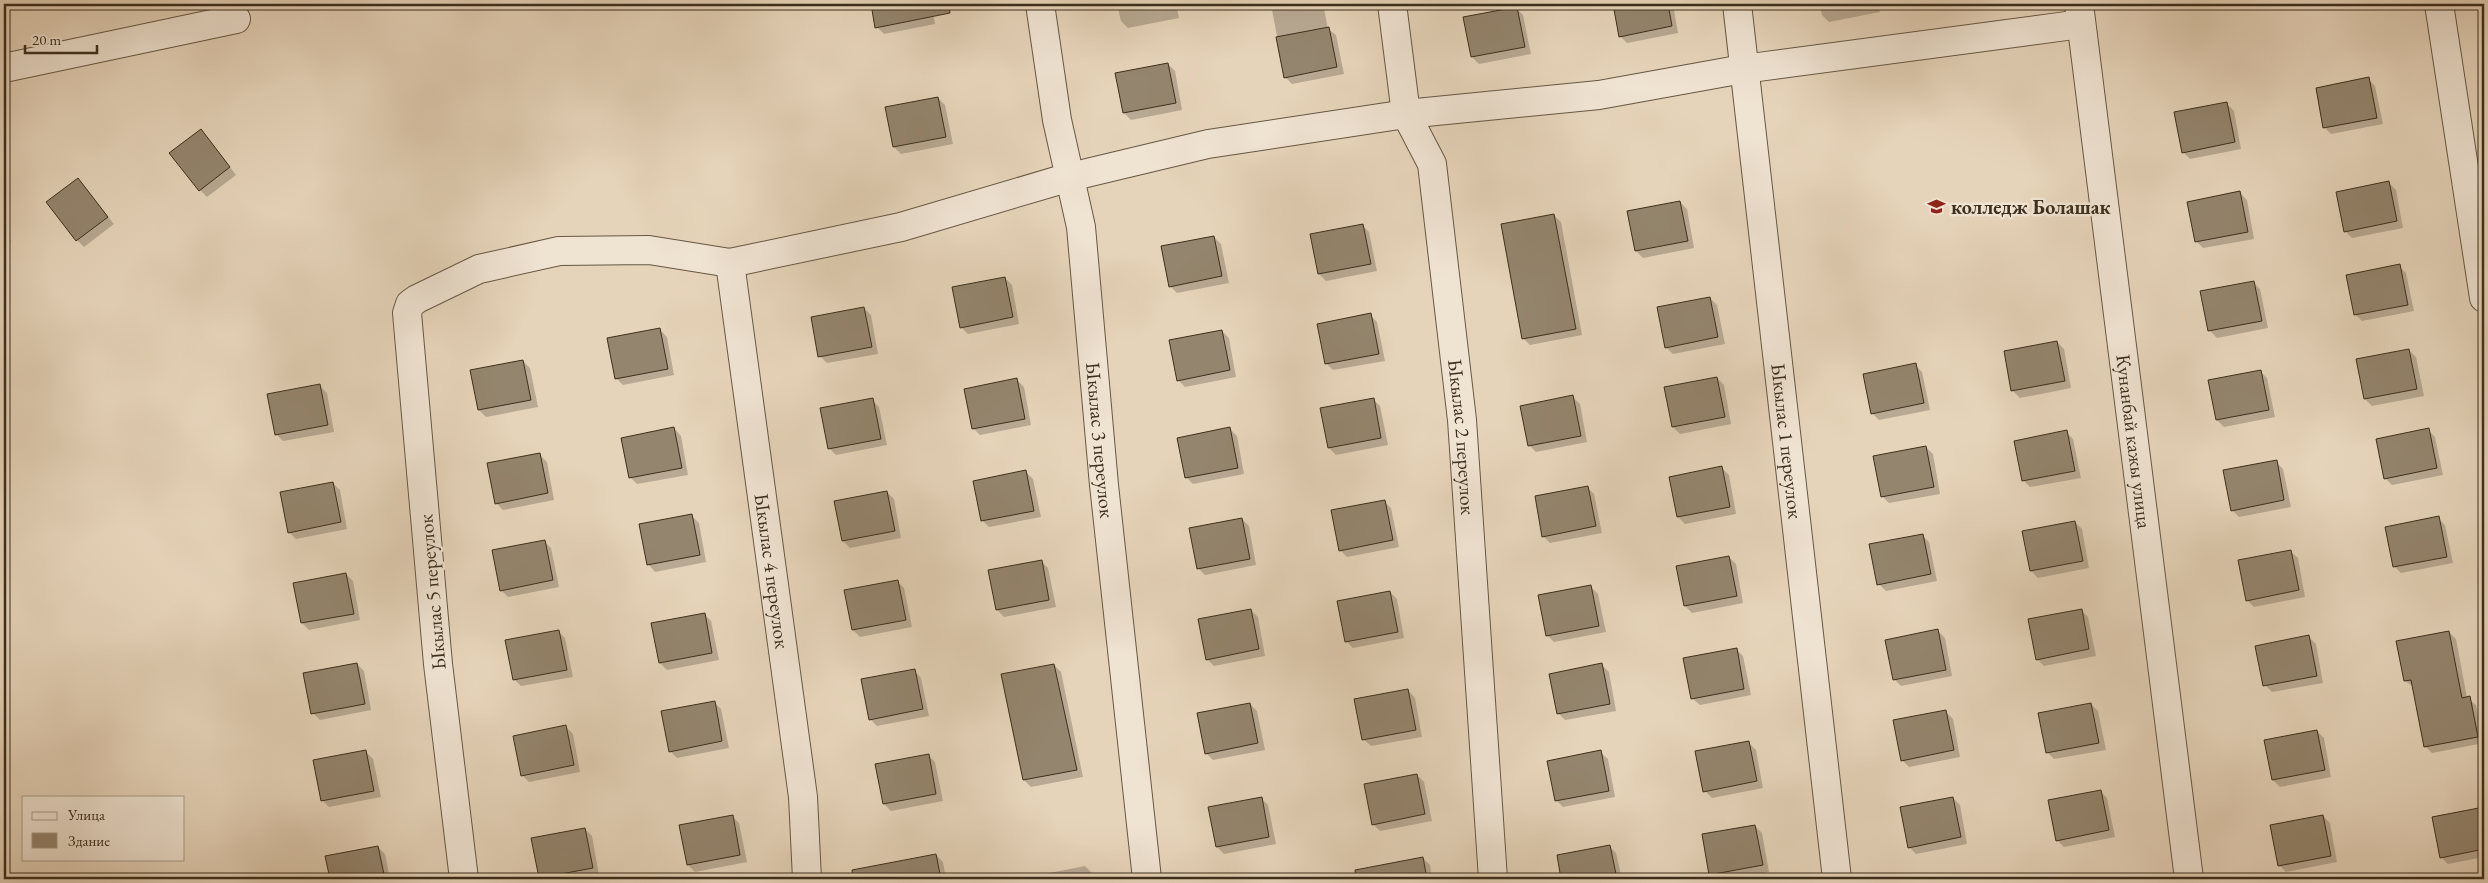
<svg xmlns="http://www.w3.org/2000/svg" width="2488" height="883" font-family="'EB Garamond',serif">
  <rect width="100%" height="100%" fill="#e6d4ba"/>
  <filter id="stains"><feTurbulence type="fractalNoise" baseFrequency=".004" numOctaves="4"/><feColorMatrix values="0 0 0 0 .2 0 0 0 0 .09 0 0 0 0 .02 0 0 0 .5 -.17"/></filter>
  <radialGradient id="worn" r=".72"><stop offset=".6" stop-color="#630" stop-opacity="0"/><stop offset="1" stop-color="#630" stop-opacity=".3"/></radialGradient>
  <path fill="#0003" d="M872 4H931L935 24 884 34 877 27Z
    M1117 4H1176L1179 18 1128 28 1121 21Z
    M1265 4H1323L1328 29 1336 35 1344 74 1292 84 1285 77 1272 10Z
    M1614 4H1673L1678 33 1627 43 1620 36Z
    M1820 4H1878L1880 12 1829 22 1822 15Z
    M1516 8 1523 15 1531 54 1479 64 1472 57Z
    M1168 64 1175 71 1182 110 1131 120 1124 113Z
    M2368 79 2375 86 2383 124 2331 134 2324 127Z
    M938 98 945 105 953 144 901 154 894 147Z
    M2227 104 2234 111 2241 149 2190 159 2183 152Z
    M201 130 236 175 207 197 200 190Z
    M78 180 114 224 84 247 77 240Z
    M2389 183 2396 190 2403 228 2352 238 2345 231Z
    M2240 193 2247 200 2254 239 2203 248 2196 241Z
    M1680 202 1687 209 1694 248 1643 258 1636 251Z
    M1554 215 1561 222 1582 335 1530 345 1523 338Z
    M1362 225 1369 232 1377 271 1326 281 1319 274Z
    M4 231 11 241 4 247Z
    M1214 237 1221 244 1229 283 1177 293 1170 286Z
    M2399 266 2406 273 2414 311 2362 321 2355 314Z
    M1005 278 1012 285 1019 324 968 334 961 327Z
    M2253 282 2260 289 2268 328 2217 338 2210 331 2202 292Z
    M1710 298 1717 305 1725 344 1673 354 1666 347Z
    M864 308 871 315 878 354 827 363 820 356Z
    M1370 315 1377 322 1385 361 1333 370 1326 363Z
    M660 330 667 337 674 375 623 385 616 378Z
    M1222 331 1229 338 1236 377 1185 387 1178 380Z
    M2057 342 2064 349 2071 388 2020 398 2013 391 2005 352Z
    M2409 350 2416 357 2424 396 2372 406 2365 399 2358 360Z
    M523 361 530 368 538 407 486 417 479 410Z
    M1915 365 1922 372 1930 410 1879 420 1872 413Z
    M2260 371 2267 378 2275 417 2224 427 2217 420Z
    M1717 378 1724 385 1731 424 1680 434 1673 427Z
    M1017 380 1024 387 1031 425 980 435 973 428Z
    M320 386 327 393 334 432 283 441 276 434Z
    M1573 397 1580 404 1587 442 1536 452 1529 445Z
    M1373 399 1380 406 1388 445 1336 455 1329 448Z
    M872 400 879 407 887 445 836 455 829 448Z
    M674 428 681 436 688 475 637 484 630 477Z
    M1230 429 1237 436 1244 474 1193 484 1186 477Z
    M2428 430 2435 437 2443 475 2392 485 2385 478Z
    M2066 432 2073 439 2081 478 2030 487 2023 480Z
    M1926 447 1933 454 1940 494 1889 503 1882 496Z
    M540 455 547 462 554 500 503 510 496 503Z
    M2276 462 2283 469 2291 507 2239 517 2232 510Z
    M1722 468 1729 475 1736 514 1685 524 1678 517Z
    M1026 472 1033 479 1041 517 989 527 982 520Z
    M333 483 340 490 347 529 296 539 289 532Z
    M1587 487 1594 494 1602 533 1550 543 1543 536Z
    M887 492 894 499 901 538 850 548 843 541 836 502Z
    M1384 501 1391 508 1399 547 1347 557 1340 550Z
    M692 516 699 523 706 562 655 572 648 564Z
    M2438 518 2445 525 2453 563 2401 573 2394 566Z
    M1242 519 1249 526 1256 565 1205 575 1198 568Z
    M2075 522 2082 529 2089 568 2038 578 2031 571Z
    M1922 535 1929 542 1937 581 1886 591 1879 584Z
    M544 541 551 548 559 587 508 597 501 590Z
    M2290 551 2298 558 2305 597 2254 607 2247 600Z
    M1729 557 1736 564 1743 603 1692 613 1685 606Z
    M1041 561 1048 568 1056 607 1004 617 997 610Z
    M346 574 353 581 360 620 309 630 302 623 294 584Z
    M897 581 904 588 912 627 860 637 853 630 846 591Z
    M1591 587 1598 594 1606 632 1554 642 1547 635Z
    M1390 592 1397 599 1404 638 1353 648 1346 641Z
    M1251 610 1258 617 1265 656 1214 666 1207 659Z
    M2081 610 2088 617 2096 656 2044 666 2037 659Z
    M704 614 711 621 719 660 667 670 660 663Z
    M558 631 565 638 573 677 521 686 514 679Z
    M1938 631 1945 638 1952 676 1901 686 1894 679Z
    M2449 632 2456 639 2467 698 2476 705 2484 743 2432 753 2425 746 2414 687 2405 681Z
    M2309 637 2316 644 2323 683 2272 692 2265 685Z
    M1736 649 1743 656 1751 695 1700 705 1692 698Z
    M357 664 364 671 371 710 320 720 313 713Z
    M1054 665 1061 672 1083 777 1031 787 1024 780Z
    M1602 665 1609 672 1616 711 1565 720 1558 713Z
    M914 670 921 678 929 716 877 726 870 719Z
    M1408 690 1415 698 1422 737 1371 746 1363 739Z
    M714 702 721 709 729 748 677 758 670 751Z
    M1250 704 1257 711 1265 750 1213 760 1206 753Z
    M2091 704 2098 711 2106 750 2054 759 2047 752Z
    M1946 712 1953 719 1960 757 1909 767 1902 760Z
    M566 727 573 734 580 772 529 782 522 775Z
    M2317 731 2324 738 2331 777 2280 787 2273 780Z
    M1749 743 1756 750 1763 788 1712 798 1705 791Z
    M366 752 373 759 381 797 329 807 322 800Z
    M1600 752 1608 759 1615 797 1563 807 1556 800Z
    M928 755 935 762 943 801 891 811 884 804Z
    M1417 775 1424 782 1432 821 1380 831 1373 824Z
    M2100 791 2107 798 2115 837 2064 847 2057 840Z
    M1261 798 1268 805 1276 844 1224 854 1217 847Z
    M1953 798 1960 805 1967 844 1916 854 1909 847Z
    M2484 809V857L2448 864 2441 857 2434 818Z
    M732 816 739 823 747 862 695 872 688 865Z
    M2323 816 2330 823 2337 862 2286 872 2279 865Z
    M1755 826 1762 833 1769 872 1729 879H1715L1710 875Z
    M585 829 592 836 599 875 575 879H542L541 877Z
    M1609 846 1616 853 1622 879H1563L1558 856Z
    M378 847 385 854 390 879H331L326 857Z
    M936 855 943 862 946 879H887L884 865Z
    M1423 858 1430 865 1432 879H1373L1371 868Z
    M1085 866 1092 873 1094 879H1034V876Z"/>
  <path fill="#94856e" stroke="#3c2f1c" d="M871 4H949L950 13 875 28Z
    M1613 4H1668L1672 26 1619 37Z
    M1517 7 1525 47 1471 57 1463 17Z
    M1329 27 1337 67 1284 78 1276 37Z
    M1168 63 1176 103 1123 113 1115 73Z
    M2369 77 2377 118 2323 128 2316 88Z
    M938 97 946 137 893 147 885 107Z
    M2227 102 2235 142 2182 153 2174 112Z
    M201 129 230 167 199 191 169 153Z
    M78 178 108 217 76 241 46 202Z
    M2389 181 2397 221 2344 232 2336 192Z
    M2240 191 2248 232 2195 242 2187 202Z
    M1680 201 1688 241 1635 251 1627 211Z
    M1554 214 1576 329 1522 339 1501 224Z
    M1363 224 1371 264 1318 274 1310 234Z
    M1214 236 1222 276 1169 287 1161 246Z
    M2400 264 2408 305 2354 315 2346 275Z
    M1005 277 1013 317 960 328 952 287Z
    M2254 281 2262 321 2208 331 2200 291Z
    M1710 297 1718 337 1665 348 1657 307Z
    M864 307 872 347 818 357 811 317Z
    M1371 313 1379 354 1325 364 1317 324Z
    M660 328 668 369 615 379 607 338Z
    M1222 330 1230 370 1177 381 1169 340Z
    M2057 341 2065 381 2011 391 2004 351Z
    M2409 349 2417 389 2364 399 2356 359Z
    M523 360 531 400 478 410 470 370Z
    M1916 363 1924 403 1871 414 1863 374Z
    M2261 370 2269 410 2216 420 2208 380Z
    M1717 377 1725 417 1672 427 1664 387Z
    M1017 378 1025 419 972 429 964 389Z
    M320 384 328 425 275 435 267 394Z
    M1573 395 1581 436 1528 446 1520 406Z
    M873 398 881 439 828 449 820 408Z
    M1374 398 1381 438 1328 448 1320 408Z
    M674 427 682 468 629 478 621 438Z
    M1230 427 1238 468 1185 478 1177 438Z
    M2429 428 2437 468 2384 479 2376 439Z
    M2067 430 2075 471 2022 481 2014 441Z
    M1926 446 1934 487 1881 497 1873 456Z
    M540 453 548 493 495 504 487 463Z
    M2277 460 2284 500 2231 511 2223 470Z
    M1722 466 1730 507 1677 517 1669 477Z
    M1026 470 1034 511 981 521 973 481Z
    M333 482 341 522 288 533 280 492Z
    M1588 486 1596 526 1542 537 1535 496Z
    M887 491 895 531 842 541 834 501Z
    M1385 500 1393 540 1339 551 1331 510Z
    M692 514 700 555 647 565 639 524Z
    M2439 516 2447 557 2393 567 2385 527Z
    M1242 518 1250 559 1197 569 1189 528Z
    M2075 521 2083 561 2030 571 2022 531Z
    M1923 534 1931 574 1877 585 1869 544Z
    M545 540 553 580 500 591 492 550Z
    M2291 550 2299 590 2246 601 2238 560Z
    M1729 556 1737 596 1684 606 1676 566Z
    M1042 560 1049 600 996 610 988 570Z
    M346 573 354 614 301 623 293 583Z
    M898 580 906 620 852 630 844 590Z
    M1591 585 1599 626 1546 636 1538 595Z
    M1390 591 1398 632 1345 642 1337 601Z
    M1251 609 1259 649 1206 660 1198 619Z
    M2082 609 2089 649 2036 660 2028 619Z
    M705 613 712 653 659 663 651 623Z
    M1938 629 1946 670 1893 680 1885 640Z
    M559 630 567 670 513 680 505 640Z
    M2449 631 2462 698 2470 696 2478 737 2424 747 2411 680 2404 681 2396 641Z
    M2309 635 2317 676 2263 686 2255 646Z
    M1737 648 1744 689 1691 699 1683 658Z
    M357 663 365 704 311 714 303 673Z
    M1602 663 1610 704 1557 714 1549 674Z
    M1054 664 1077 770 1023 780 1001 674Z
    M915 669 923 709 869 720 861 679Z
    M1408 689 1416 730 1362 740 1354 699Z
    M715 701 722 741 669 752 661 711Z
    M1250 703 1258 743 1205 754 1197 713Z
    M2091 703 2099 743 2046 753 2038 713Z
    M1946 710 1954 750 1901 761 1893 720Z
    M566 725 574 765 521 776 513 736Z
    M2317 730 2325 770 2272 780 2264 740Z
    M1749 741 1757 781 1703 792 1695 751Z
    M366 750 374 791 321 801 313 760Z
    M1601 750 1609 791 1555 801 1547 761Z
    M929 754 936 794 883 804 875 764Z
    M1417 774 1425 814 1372 825 1364 784Z
    M2101 790 2109 830 2056 841 2048 800Z
    M1262 797 1269 837 1216 847 1208 807Z
    M1953 797 1961 837 1908 848 1900 807Z
    M2484 807V849L2440 858 2432 817Z
    M733 815 740 855 687 865 679 825Z
    M2323 815 2331 856 2278 866 2270 825Z
    M1755 825 1763 865 1709 875 1702 834Z
    M585 828 593 868 539 878 531 838Z
    M1610 845 1617 879H1561L1557 855Z
    M378 846 385 879H330L325 856Z
    M936 854 941 879H853L852 870Z
    M1423 857 1427 879H1356L1355 870Z"/>
  <g fill="none" stroke-linecap="round" stroke-linejoin="round">
    <defs>
      <g id="minor">
        <path id="s1" d="M1040 4 1057 120 1081 227 1104 485 1147 879"/>
        <path id="s2" d="M1392 4 1406 114 1432 164 1462 420 1493 879"/>
        <path id="s3" d="M1737 4 1837 879"/>
        <path id="s4" d="M2079 4 2189 879"/>
        <path d="M2439 4 2484 298"/>
        <path d="M4 68 236 19"/>
        <path id="s5" d="M730 263 803 797 807 879"/>
        <path d="M464 879 438 664 407 313 410 304 417 299 479 269 559 251 649 250 730 263 901 227 1070 177 1208 144 1406 114 1599 95 1743 69 2081 24"/>
      </g>
    </defs>
    <use href="#minor" stroke="#665844" stroke-width="30"/>
    <use href="#minor" stroke="#efe3d2" stroke-width="28"/>
  </g>
  <defs>
    <symbol id="university-bare" viewBox="-9 -9 18 18"><path d="M0-5L7-2L0 1L-7-2ZM-4 1L0 2.5L4 1V4Q0 6-4 4Z" fill="#8f2418" stroke="#efe3d2" stroke-width="2.5" paint-order="stroke"/></symbol>
  </defs>
  <g fill-rule="evenodd">
    <use href="#university-bare" x="1924" y="194" width="25" height="25"/>
  </g>
  <g text-anchor="middle" dominant-baseline="central" stroke-width="5" stroke-linejoin="round" paint-order="stroke">
    <g font-size="20" font-weight="bold" fill="#3c2f1c" stroke="#efe3d2" text-anchor="start">
      <text x="1951" y="207">колледж Болашак</text>
    </g>
    <g font-size="20" fill="#3c2f1c" stroke="#efe3d2">
      <text stroke="none"><textPath href="#s2" startOffset="442">Ыкылас 2 переулок</textPath></text>
      <text stroke="none"><textPath href="#s1" startOffset="441">Ыкылас 3 переулок</textPath></text>
      <text stroke="none"><textPath href="#s3" startOffset="440">Ыкылас 1 переулок</textPath></text>
      <text stroke="none"><textPath href="#s4" startOffset="441">Кунанбай кажы улица</textPath></text>
      <text stroke="none"><textPath href="#s5" startOffset="311">Ыкылас 4 переулок</textPath></text>
      <text transform="translate(432 592) rotate(-95)">Ыкылас 5 переулок</text>
    </g>
  </g>
  <rect width="2488" height="883" fill="none" stroke="#e6d4ba" stroke-width="20"/>
  <rect x="5" y="5" width="2478" height="873" fill="none" stroke="#3c2f1c" stroke-width="2.5"/>
  <rect x="10" y="10" width="2468" height="863" fill="none" stroke="#3c2f1c"/>
  <rect x="22" y="796" width="162" height="65" fill="#efe3d2" stroke="#a79b89"/>
  <rect x="32" y="812" width="25" height="8" fill="#efe3d2" stroke="#a79b89"/>
  <text x="68" y="820" font-size="15" fill="#3c2f1c">Улица</text>
  <rect x="32" y="833" width="25" height="15" fill="#94856e" stroke="#a79b89"/>
  <text x="68" y="846" font-size="15" fill="#3c2f1c">Здание</text>
  <path d="M25 45v8h72v-8" fill="none" stroke="#3c2f1c" stroke-width="2.5"/>
  <text x="32" y="45" font-size="15" fill="#3c2f1c" stroke="#efe3d2" stroke-width="4" paint-order="stroke">20 m</text>
  <rect width="100%" height="100%" filter="url(#stains)"/>
  <rect width="100%" height="100%" fill="url(#worn)"/>
</svg>
